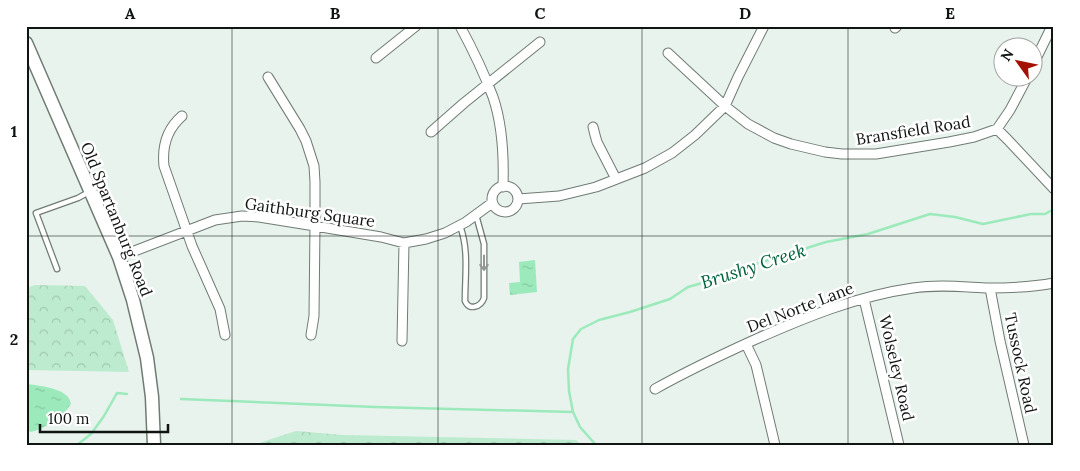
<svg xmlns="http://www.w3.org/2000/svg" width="1080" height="471" font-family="Lora,serif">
  <defs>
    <pattern id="forest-crowns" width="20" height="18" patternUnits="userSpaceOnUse" patternTransform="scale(1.25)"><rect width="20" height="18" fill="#bdebcf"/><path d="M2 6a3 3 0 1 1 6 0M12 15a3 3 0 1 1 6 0" fill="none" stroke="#a1c9b1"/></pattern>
    <pattern id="water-ripples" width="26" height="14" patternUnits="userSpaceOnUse" patternTransform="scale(1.25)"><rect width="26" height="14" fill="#9ceabc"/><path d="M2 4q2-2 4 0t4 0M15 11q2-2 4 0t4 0" fill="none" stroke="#85c8a1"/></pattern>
  </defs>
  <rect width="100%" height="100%" fill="#e7f3ec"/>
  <path fill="url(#forest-crowns)" d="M35 285 85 286 113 320 129 372 26 370V288Z
    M296 431 343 435 576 440 582 445H258L262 442Z"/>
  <path fill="url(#water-ripples)" d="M535 260 537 292 510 295 509 283 520 282 519 262Z
    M26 384C37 385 61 388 68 397 70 399 70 402 71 404 62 418 46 428 31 432L26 430Z"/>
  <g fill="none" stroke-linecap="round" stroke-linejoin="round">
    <path stroke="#9ceabc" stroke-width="2.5" d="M181 399 375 407 573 412
      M77 445 91 434 104 416 117 393 127 394
      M596 445 580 427 573 412 569 391 568 369 573 339 581 329 599 320 630 312 670 299 688 287 734 274 756 264 826 242 868 234 930 214 955 217 983 224 1031 214H1045L1054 209"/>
    <defs>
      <path id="service" d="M460 226C469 249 465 276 465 301 469 311 481 307 484 298V244L476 215
        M57 269 36 213 78 198 89 192"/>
      <path id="minor" d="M460 26C473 50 484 73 493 97 503 126 504 157 503 187
        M895 28 897 26
        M668 53 725 106 748 124 774 138 791 144 825 152 842 154H876L949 142 974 137 997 129 1010 110 1027 78
        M376 58 416 26
        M1032 67 1052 26
        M268 77 300 129 306 141 314 166 315 182V226L314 316 311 335
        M182 116C167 129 162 147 164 166L192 246 220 309 225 335
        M593 127 595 135 597 142 616 179
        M997 129 1008 140 1054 189
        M431 132 464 103 540 42
        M492 199a13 13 0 1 1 26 0a13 13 0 1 1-26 0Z
        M518 199 559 196 596 187 645 168 672 153 695 135 725 106 738 77 764 26
        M119 257 215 220 242 216 259 217 315 226 381 237 404 243 426 239 445 233 466 222 492 203
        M990 288 1000 341 1024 445
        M864 299 899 445
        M402 341 404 243
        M746 344 756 365 775 445
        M655 389C687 371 721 355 754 340 806 317 857 296 913 288 939 284 964 287 989 288 1011 288 1032 287 1054 283"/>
      <path id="secondary" d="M26 43 119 257 133 300 147 358 152 397 154 445"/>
    </defs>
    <use href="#service" stroke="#707b74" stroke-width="7"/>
    <use href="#minor" stroke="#707b74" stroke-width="11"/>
    <use href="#secondary" stroke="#707b74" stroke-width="15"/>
    <use href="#service" stroke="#fff" stroke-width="4.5"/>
    <use href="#minor" stroke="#fff" stroke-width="9"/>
    <use href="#secondary" stroke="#fff" stroke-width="12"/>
  </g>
  <defs><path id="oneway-shaft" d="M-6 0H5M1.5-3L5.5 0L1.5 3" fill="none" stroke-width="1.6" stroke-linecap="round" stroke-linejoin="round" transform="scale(1.25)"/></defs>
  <use stroke="#949694" href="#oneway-shaft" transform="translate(484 263) rotate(90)"/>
  <path fill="none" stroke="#111512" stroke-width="1" stroke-opacity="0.55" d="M232 26V445M438 26V445M642 26V445M848 26V445M26 236H1054"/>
  <g text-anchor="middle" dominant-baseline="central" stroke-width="5" stroke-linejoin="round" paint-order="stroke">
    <g font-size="16" fill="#111512" stroke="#fff">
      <text transform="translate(913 130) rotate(-9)">Bransfield Road</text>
      <text transform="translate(310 212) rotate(8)">Gaithburg Square</text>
      <text transform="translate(117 219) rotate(68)">Old Spartanburg Road</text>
      <text transform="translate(800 307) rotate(-21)">Del Norte Lane</text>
      <text transform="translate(1021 363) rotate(78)">Tussock Road</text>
      <text transform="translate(897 368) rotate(77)">Wolseley Road</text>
    </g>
    <g font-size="18" font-style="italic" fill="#00633b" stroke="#fff">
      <text transform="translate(753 266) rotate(-18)">Brushy Creek</text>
    </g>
  </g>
  <rect width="1080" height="471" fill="none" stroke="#ffffff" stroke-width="55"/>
  <g transform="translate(1018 62) rotate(303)"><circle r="24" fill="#ffffff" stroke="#a0a1a0"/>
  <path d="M0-4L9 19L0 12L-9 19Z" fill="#a51100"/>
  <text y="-8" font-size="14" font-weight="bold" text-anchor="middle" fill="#111512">N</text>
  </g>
  <path d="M40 424v8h128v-8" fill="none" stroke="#111512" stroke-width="2.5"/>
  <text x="48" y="424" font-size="15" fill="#111512" stroke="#ffffff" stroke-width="4" paint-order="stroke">100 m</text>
  <rect x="28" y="28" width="1024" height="416" fill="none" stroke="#111512" stroke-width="2"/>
  <g font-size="16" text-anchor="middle" font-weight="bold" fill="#111512">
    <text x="130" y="19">A</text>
    <text x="335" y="19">B</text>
    <text x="540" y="19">C</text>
    <text x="745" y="19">D</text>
    <text x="950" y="19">E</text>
    <text x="14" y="137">1</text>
    <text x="14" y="345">2</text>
  </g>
</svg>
